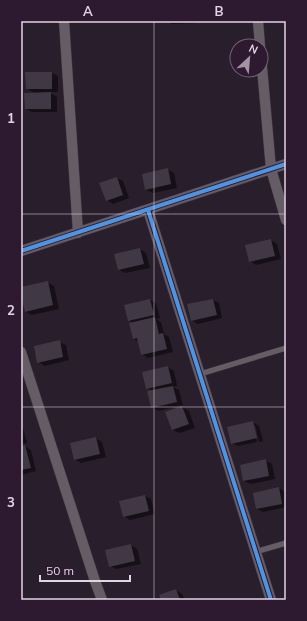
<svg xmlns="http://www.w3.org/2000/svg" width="307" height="621" font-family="Mulish,sans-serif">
  <rect width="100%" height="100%" fill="#291e2b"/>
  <path fill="#0007" d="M167 21H197V23L172 24Z
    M52 73 58 76V92H49L57 97V112H32L26 109 35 93 27 89Z
    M167 169 174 173 177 188 153 193 146 190 143 175Z
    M117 178 123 181 129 198 113 204 107 200Z
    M271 240 277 244 281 259 256 265 250 261Z
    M140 249 146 253 150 268 125 273 119 270Z
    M47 282 54 286 59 309 32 315 26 312 21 288Z
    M150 300 156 303 160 318 156 319 161 322 164 334 169 337 173 352 148 358 142 354 139 342 134 339 133 323 129 320Z
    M213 300 219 303 222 318 198 324 191 320Z
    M59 342 66 345 69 360 45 366 38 362Z
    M168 367 174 371 177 386 173 387 179 390 183 405 158 411 152 407 153 391 147 388Z
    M182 407 189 411 195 428 179 433 173 430Z
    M253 422 259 426 263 441 259 442 255 425H253L257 442 238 446 232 443Z
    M21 427 23 428 27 443 21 444Z
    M96 438 102 442 106 457 81 463 75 459Z
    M24 446 31 450 36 471 21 475V447Z
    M265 460 272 464 275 479 251 484 244 481Z
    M279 488 285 492 286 507 263 512 257 509 254 494Z
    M145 496 151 499 155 514 130 520 124 516Z
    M131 545 137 549 141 564 116 569 110 566Z
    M176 590 182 594 185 600H162Z"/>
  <path fill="#403945" d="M25 72H52V89H26Z
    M51 92V109H25L24 93Z
    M168 168 171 184 145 190 142 174Z
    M117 177 123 195 106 201 99 183Z
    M271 239 275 256 249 262 245 245Z
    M140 248 144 264 118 270 114 254Z
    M48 281 53 305 25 312 21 296V287Z
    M150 299 154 315 128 321 124 305Z
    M213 299 217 315 191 321 187 304Z
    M155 317 159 334 163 333 167 349 141 355 137 338 133 339 129 323Z
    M60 340 63 357 37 363 34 346Z
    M168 366 172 383 146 389 142 372Z
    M173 386 177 402 151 408 147 391Z
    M182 406 189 424 172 430 165 412Z
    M253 421 257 438 231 444 227 427Z
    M96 437 100 454 74 460 70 443Z
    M25 445 31 468 21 470V446Z
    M266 459 269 476 243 481 240 465Z
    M279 487 282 504 256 509 253 493Z
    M145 495 149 511 123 517 119 501Z
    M131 544 135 561 109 567 105 550Z
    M176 589 180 600H161L159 595Z"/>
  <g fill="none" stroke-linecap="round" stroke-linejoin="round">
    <defs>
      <path id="lane" d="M200 374 286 348
        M255 552 286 543"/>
      <path id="street" d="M64 21 78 233
        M258 21 260 46
        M261 56 271 169 286 220
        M148 210 271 600
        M21 251 286 164
        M21 352 95 581 102 600"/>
    </defs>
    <use href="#lane" stroke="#433a45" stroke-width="6"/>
    <use href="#street" stroke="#433a45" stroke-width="11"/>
    <use href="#lane" stroke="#655c66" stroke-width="5"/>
    <use href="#street" stroke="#655c66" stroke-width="10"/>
    <defs>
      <path id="cycleway" d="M148 210 271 600
        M21 251 286 164"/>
    </defs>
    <use href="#cycleway" stroke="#2d1930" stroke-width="6"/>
    <use href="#cycleway" stroke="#4d94e3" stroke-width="4"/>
  </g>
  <path fill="none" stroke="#e2d4e3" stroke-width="1" stroke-opacity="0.55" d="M154 21V600M21 214H286M21 407H286"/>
  <rect width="307" height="621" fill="none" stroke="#2d1930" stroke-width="44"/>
  <g transform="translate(249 58) rotate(26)"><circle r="19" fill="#2d1930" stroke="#756478"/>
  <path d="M0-3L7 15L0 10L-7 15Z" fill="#a194a3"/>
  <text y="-6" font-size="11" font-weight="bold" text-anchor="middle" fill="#e2d4e3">N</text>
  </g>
  <path d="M40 575v6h90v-6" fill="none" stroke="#e2d4e3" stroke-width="2"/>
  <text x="46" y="575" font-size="12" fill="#e2d4e3" stroke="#2d1930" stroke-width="3" paint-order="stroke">50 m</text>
  <rect x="22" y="22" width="263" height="577" fill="none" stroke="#e2d4e3" stroke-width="1.5"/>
  <g font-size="13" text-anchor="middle" font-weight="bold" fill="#e2d4e3">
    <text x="88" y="16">A</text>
    <text x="219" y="16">B</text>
    <text x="11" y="123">1</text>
    <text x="11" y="315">2</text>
    <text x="11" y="507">3</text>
  </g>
</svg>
